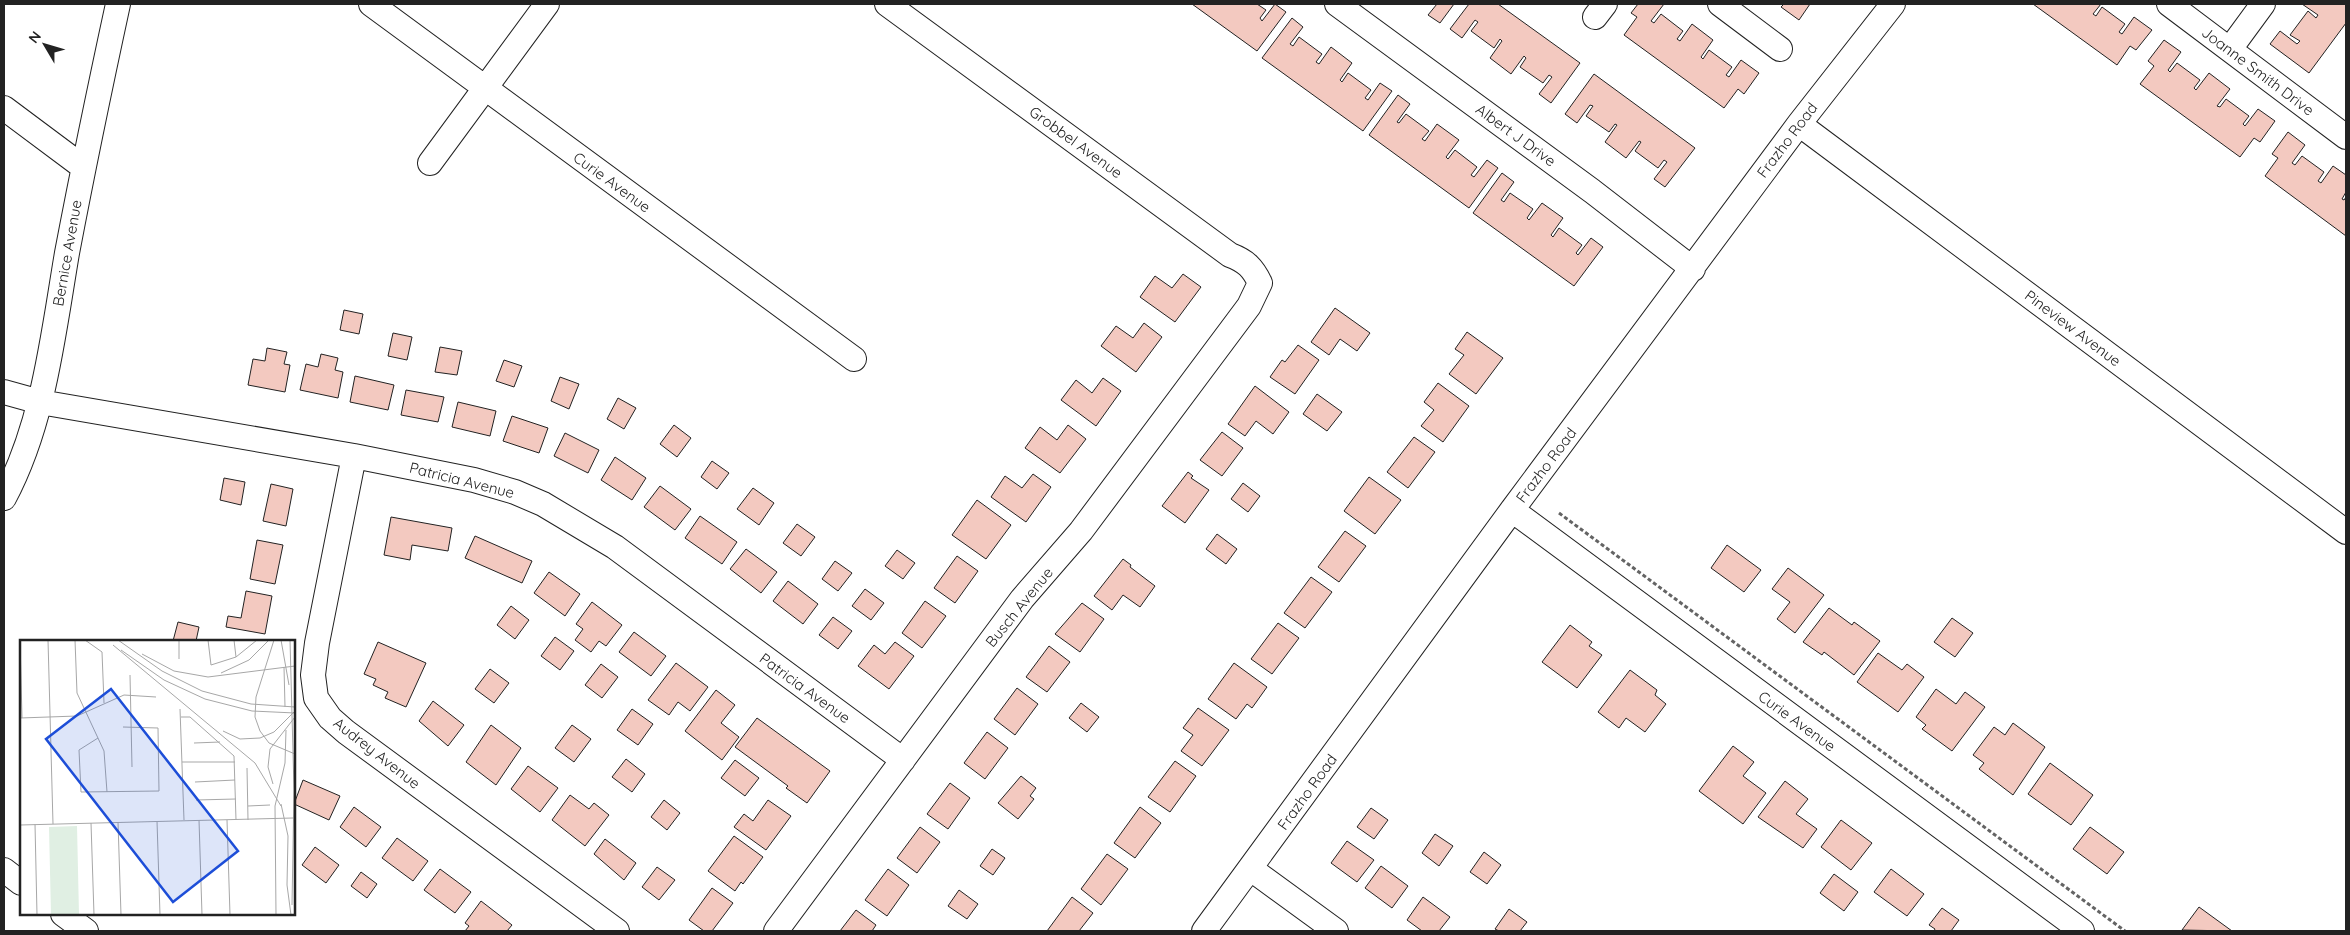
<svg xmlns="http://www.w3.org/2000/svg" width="2350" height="935" font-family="Quicksand,sans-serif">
  <rect width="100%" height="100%" fill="#fff"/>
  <path fill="#f3c9c0" stroke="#222" d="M1192 4H1257L1266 10 1260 18 1262 21 1275 4 1286 12 1257 51Z
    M1437 4H1454L1440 23 1428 15Z
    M1469 4H1498L1580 63 1551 103 1539 94 1552 77 1549 75 1543 83 1520 67 1526 58 1524 56 1511 74 1490 58 1502 41 1500 39 1494 48 1471 31 1478 22 1475 20 1462 38 1450 29Z
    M1638 4H1664L1651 21 1654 23 1661 14 1683 31 1677 39 1680 41 1692 24 1713 40 1701 57 1703 59 1709 50 1732 67 1726 75 1729 77 1741 60 1759 73 1744 94 1738 89 1724 108 1624 35 1637 17 1631 13Z
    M1784 4H1810L1799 20 1781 7Z
    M2033 4H2101L2093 14 2096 16 2102 7 2125 24 2119 32 2122 34 2134 17 2152 30 2136 50 2130 46 2117 65Z
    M2302 4H2346V23L2309 73 2270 44 2280 31 2297 44 2300 41 2290 35 2308 11 2316 18 2318 15Z
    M1292 18 1303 27 1290 44 1293 46 1299 37 1322 54 1316 62 1319 64 1331 47 1352 63 1340 80 1342 82 1348 73 1371 90 1365 98 1368 100 1380 83 1392 91 1363 131 1262 58Z
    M2164 40 2181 52 2168 70 2170 72 2177 63 2200 80 2194 88 2196 90 2209 73 2230 89 2217 106 2220 107 2226 99 2249 116 2243 124 2245 126 2258 109 2275 121 2260 142 2254 138 2240 157 2140 84 2154 66 2148 61Z
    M1594 74 1695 148 1665 187 1654 179 1667 162 1664 160 1658 168 1635 151 1641 142 1639 141 1626 158 1605 142 1617 125 1615 124 1609 132 1586 116 1593 106 1590 105 1577 123 1565 114Z
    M1398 95 1410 104 1397 122 1399 123 1406 114 1429 131 1422 139 1425 141 1437 124 1459 140 1446 157 1448 159 1455 150 1477 167 1471 175 1474 177 1487 160 1498 168 1469 208 1369 135Z
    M2288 132 2305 145 2292 163 2295 165 2302 156 2324 172 2318 181 2321 183 2333 166 2346 175V192L2342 199 2344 200 2346 197V236L2265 176 2278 158 2272 154Z
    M1502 173 1514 182 1501 200 1504 202 1510 193 1533 209 1527 218 1529 220 1542 203 1563 218 1551 235 1553 237 1559 228 1582 245 1576 253 1578 255 1591 238 1603 247 1574 286 1473 213Z
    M1183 274 1201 287 1175 322 1140 297 1155 276 1172 288Z
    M1335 308 1370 333 1357 351 1340 339 1329 355 1311 342Z
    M344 310 363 314 359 334 340 330Z
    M1144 323 1162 337 1136 372 1101 346 1116 326 1133 338Z
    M1467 332 1503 358 1476 394 1449 374 1464 355 1455 349Z
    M393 333 412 337 407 360 388 356Z
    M1298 345 1319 360 1295 394 1270 377 1282 360 1285 362Z
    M440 347 462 351 457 375 435 372Z
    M267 348 287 352 284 364 290 365 285 392 248 385 253 359 265 361Z
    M321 354 338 358 335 370 343 372 338 398 300 390 306 364 318 367Z
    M504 360 522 366 514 387 496 381Z
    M355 376 394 385 388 410 350 402Z
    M560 377 579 384 569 409 551 401Z
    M1103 378 1121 391 1096 426 1061 400 1076 380 1092 393Z
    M1438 383 1469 406 1443 442 1421 426 1434 410 1424 402Z
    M1255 386 1289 412 1273 434 1256 421 1245 436 1228 424Z
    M406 390 444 397 438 422 401 415Z
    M1317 394 1342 412 1327 431 1303 414Z
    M618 398 636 408 624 429 607 419Z
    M458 402 496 411 490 436 452 427Z
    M512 416 548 428 539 453 503 441Z
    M674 425 691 438 677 457 660 444Z
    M1068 425 1086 439 1060 473 1025 448 1040 427 1057 440Z
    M1222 432 1243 448 1222 476 1200 460Z
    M565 433 599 450 588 473 554 456Z
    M1414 437 1435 452 1408 488 1387 472Z
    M615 457 646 478 632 500 601 480Z
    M712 461 729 473 717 489 701 477Z
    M1188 472 1193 476 1191 478 1209 490 1185 523 1162 506Z
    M1033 474 1051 487 1026 522 991 497 1005 476 1022 488Z
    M1369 477 1401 500 1375 534 1344 511Z
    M224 478 245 482 241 505 220 500Z
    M1243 483 1260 496 1248 512 1231 499Z
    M271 484 293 489 286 526 263 521Z
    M660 486 691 509 675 530 644 507Z
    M753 488 774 503 759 525 737 509Z
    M977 500 1011 525 986 559 952 535Z
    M700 516 737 542 722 564 685 538Z
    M391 517 452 528 448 551 412 545 410 560 384 555Z
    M797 524 815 537 801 556 783 543Z
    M1345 531 1366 546 1339 582 1318 567Z
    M1217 534 1237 549 1226 564 1206 549Z
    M475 536 532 561 522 583 465 558Z
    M257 540 283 545 275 584 250 579Z
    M1727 545 1761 570 1744 592 1711 568Z
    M746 549 777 572 761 593 730 569Z
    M897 550 915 563 903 579 885 566Z
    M957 556 978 571 955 603 934 588Z
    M1123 559 1131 565 1130 567 1155 586 1140 607 1123 595 1112 610 1094 596Z
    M835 561 852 573 838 591 822 579Z
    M1788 568 1824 595 1795 633 1777 619 1790 602 1772 589Z
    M549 572 580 594 565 616 534 593Z
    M1311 577 1332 592 1305 628 1284 613Z
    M788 581 818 604 803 624 773 601Z
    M865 589 884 603 871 620 852 606Z
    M246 591 272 596 265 634 226 627 228 616 241 618Z
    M925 601 946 616 922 648 902 633Z
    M592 602 622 625 606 646 599 641 591 652 575 640 583 629 576 624Z
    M1082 603 1104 619 1080 652 1055 634Z
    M511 606 529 620 515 639 497 625Z
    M1829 608 1852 625 1854 622 1880 641 1854 675 1824 652 1822 655 1803 642Z
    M833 617 852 631 838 649 819 635Z
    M1952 618 1973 633 1955 657 1934 642Z
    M178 622 199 627 196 641H173Z
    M1278 623 1299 638 1272 674 1251 659Z
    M1570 625 1592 642 1589 646 1602 655 1577 688 1542 662Z
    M634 632 666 656 651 676 619 652Z
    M555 637 574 651 560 670 541 656Z
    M378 642 426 663 406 707 385 698 388 692 373 685 376 679 364 674Z
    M895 642 914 656 889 689 858 666 874 645 885 654Z
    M1049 646 1070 662 1047 692 1026 677Z
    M1878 653 1902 670 1907 664 1924 677 1898 712 1857 682Z
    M676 663 708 687 690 711 678 702 669 715 648 700Z
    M1234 663 1267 687 1252 708 1247 704 1236 719 1208 699Z
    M601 664 618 677 602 698 585 685Z
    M490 669 509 683 494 703 475 689Z
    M1630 670 1657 690 1655 695 1666 704 1645 732 1626 718 1619 728 1598 712Z
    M1017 688 1038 704 1015 735 994 719Z
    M1936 689 1956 704 1965 692 1985 707 1952 751 1922 729 1926 725 1916 717Z
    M716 690 735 705 721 723 739 737 722 760 685 731Z
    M433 701 464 725 448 746 419 721Z
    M1081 703 1099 717 1087 732 1069 718Z
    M1198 708 1229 730 1202 766 1181 751 1193 735 1183 728Z
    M632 709 653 724 638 745 617 730Z
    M757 718 830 771 807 803 786 788 788 786 735 747Z
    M2013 723 2045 747 2013 795 1979 769 1984 763 1973 755 1994 727 2005 735Z
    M491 725 521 748 496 785 466 762Z
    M572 725 591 739 574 762 555 748Z
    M987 732 1008 748 985 779 964 763Z
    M1733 746 1754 762 1743 776 1766 793 1743 824 1699 791Z
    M626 759 645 774 632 792 612 777Z
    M735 760 759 778 745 796 721 778Z
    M1175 761 1196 776 1170 812 1148 797Z
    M2050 763 2093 795 2071 825 2028 794Z
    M528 766 558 788 540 812 511 789Z
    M1021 776 1036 788 1030 796 1034 799 1018 819 998 803Z
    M303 780 340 796 329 820 294 804Z
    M1785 781 1808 799 1796 814 1817 829 1803 848 1758 817Z
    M950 783 970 798 948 829 927 814Z
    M570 795 589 809 594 803 609 815 585 846 552 820Z
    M664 800 680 813 667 830 651 817Z
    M768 800 791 816 766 850 734 827 744 814 753 821Z
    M354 807 381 827 366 847 340 827Z
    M1140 807 1161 823 1135 858 1114 843Z
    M1371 808 1388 820 1374 839 1357 827Z
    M1841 820 1872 843 1851 870 1821 847Z
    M920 827 940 842 917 873 897 858Z
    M2090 827 2124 852 2107 874 2073 849Z
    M1435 834 1453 846 1439 866 1422 853Z
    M734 836 763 857 743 884 741 882 735 891 708 871Z
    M397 838 428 861 413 881 382 858Z
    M605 839 636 863 624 880 594 854Z
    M1347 841 1374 860 1357 882 1331 863Z
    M315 847 339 865 326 883 302 865Z
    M992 849 1005 858 993 875 980 866Z
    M1484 852 1501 865 1487 884 1470 872Z
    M1107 854 1128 869 1101 905 1081 889Z
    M1381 866 1408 886 1392 908 1365 888Z
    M657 867 675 880 659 900 642 887Z
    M440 869 471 892 455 913 424 890Z
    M888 869 909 885 887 916 865 900Z
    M1891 869 1924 894 1907 916 1874 892Z
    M361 872 377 884 367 898 351 886Z
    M1834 874 1858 892 1844 911 1820 893Z
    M712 888 733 903 712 931H704L689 920Z
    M959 890 978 904 967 919 948 906Z
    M1072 897 1093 913 1079 931H1047Z
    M1423 897 1450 917 1439 931H1422L1407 920Z
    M481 901 512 925 507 931H465L469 926 465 923Z
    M2199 907 2232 931 2182 930Z
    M1942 908 1959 920 1951 931H1934L1935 929 1929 925Z
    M1509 909 1527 922 1520 931H1499L1495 929Z
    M856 910 876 925 872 931H840Z"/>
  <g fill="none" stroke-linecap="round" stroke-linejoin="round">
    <defs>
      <path id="minor" d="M371 4 854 359
        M1337 4 1592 191 1693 269
        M1720 4 1780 49
        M2169 4 2346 137
        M1595 17 1605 4
        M2230 49 2263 4
        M4 108 83 167
        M1799 124 2346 532
        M430 163 547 4
        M4 392 40 402 354 456 474 480 515 492 543 504 615 547 903 760
        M354 456 317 643 313 675 316 698 330 718 346 732 617 931
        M4 498C44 423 53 335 67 253 83 169 100 87 118 4
        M1512 510 2082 931
        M1251 869 1336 931
        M4 870 21 883
        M63 914 86 931
        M776 931 1022 599 1081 531 1249 306 1260 283C1253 268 1246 261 1230 255L887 4
        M1204 931 1512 510 1799 124 1893 4"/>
    </defs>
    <use href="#minor" stroke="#222" stroke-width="26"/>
    <path stroke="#646464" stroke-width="3" stroke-dasharray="4 2.5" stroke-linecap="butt" d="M1559 513 2125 931"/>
    <use href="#minor" stroke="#fff" stroke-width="24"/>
  </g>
  <g text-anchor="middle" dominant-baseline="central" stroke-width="4" stroke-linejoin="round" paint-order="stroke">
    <g font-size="15" fill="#222" stroke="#fff">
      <text transform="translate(2258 71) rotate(37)">Joanne Smith Drive</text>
      <text transform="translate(1516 135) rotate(36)">Albert J Drive</text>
      <text transform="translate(1787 140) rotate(-53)">Frazho Road</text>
      <text transform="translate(1076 142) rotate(36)">Grobbel Avenue</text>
      <text transform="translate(612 182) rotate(36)">Curie Avenue</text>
      <text transform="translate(67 253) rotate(-80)">Bernice Avenue</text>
      <text transform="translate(2073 328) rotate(37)">Pineview Avenue</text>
      <text transform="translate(1546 465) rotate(-53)">Frazho Road</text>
      <text transform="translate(462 480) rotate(14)">Patricia Avenue</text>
      <text transform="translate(1019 607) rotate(-51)">Busch Avenue</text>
      <text transform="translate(805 688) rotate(36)">Patricia Avenue</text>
      <text transform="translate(1797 721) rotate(36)">Curie Avenue</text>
      <text transform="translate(377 753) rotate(38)">Audrey Avenue</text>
      <text transform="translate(1307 792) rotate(-54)">Frazho Road</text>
    </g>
  </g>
  <g transform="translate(20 640)">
    <rect width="275" height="275" fill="#fff"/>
    <path d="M57 186 59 275H31L29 187Z" fill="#e0efe3"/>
    <path fill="none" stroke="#a7a7a7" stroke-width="1" d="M0 0 2 78M28 0 33 184M55 0 57 53 84 111 87 152M65 0 82 12 84 63M98 0 142 31 182 51 231 64 275 67M159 0V19M188 0 191 25 216 17 237 0M214 0 216 17M254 0 236 57 235 77 240 91 249 103 275 114M261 0 269 45M270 0 274 150 272 265M93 5 235 123 261 166M101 10 144 40 185 59 232 71 275 73M122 14 154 31 188 37 275 26M264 27 265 67M201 33 229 20 249 0M110 35 112 127M160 69 164 180M161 77H170L214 116 216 180M0 78 57 76 104 55 136 57M203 91 220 99 240 98 254 92 275 71M78 98 59 110 61 152 139 151 138 88 103 87M174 103 200 102M162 122H215M227 128 228 180M175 142 215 140M253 144 248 127 250 109 275 77M176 160 216 159M261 164 268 196 267 245 271 275M228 166 250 165M179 180 182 275M207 180 210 275M137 181 140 275M98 182 101 275M71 183 74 275M15 184 17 275M0 185 273 178M256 275 255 166 265 123 266 90"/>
    <path fill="#1d4ed8" fill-opacity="0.15" stroke="#1d4ed8" stroke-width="2.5" d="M91 49 218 211 153 262 26 99Z"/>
    <rect width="275" height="275" fill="none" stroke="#222" stroke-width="2.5"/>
  </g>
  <rect width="2350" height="935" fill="none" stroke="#222222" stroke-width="10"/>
  <g transform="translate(45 45) rotate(308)" stroke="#ffffff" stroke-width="4" paint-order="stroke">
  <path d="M0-4L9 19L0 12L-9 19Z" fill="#222222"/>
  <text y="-8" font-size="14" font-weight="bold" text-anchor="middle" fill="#222222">N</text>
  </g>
</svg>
